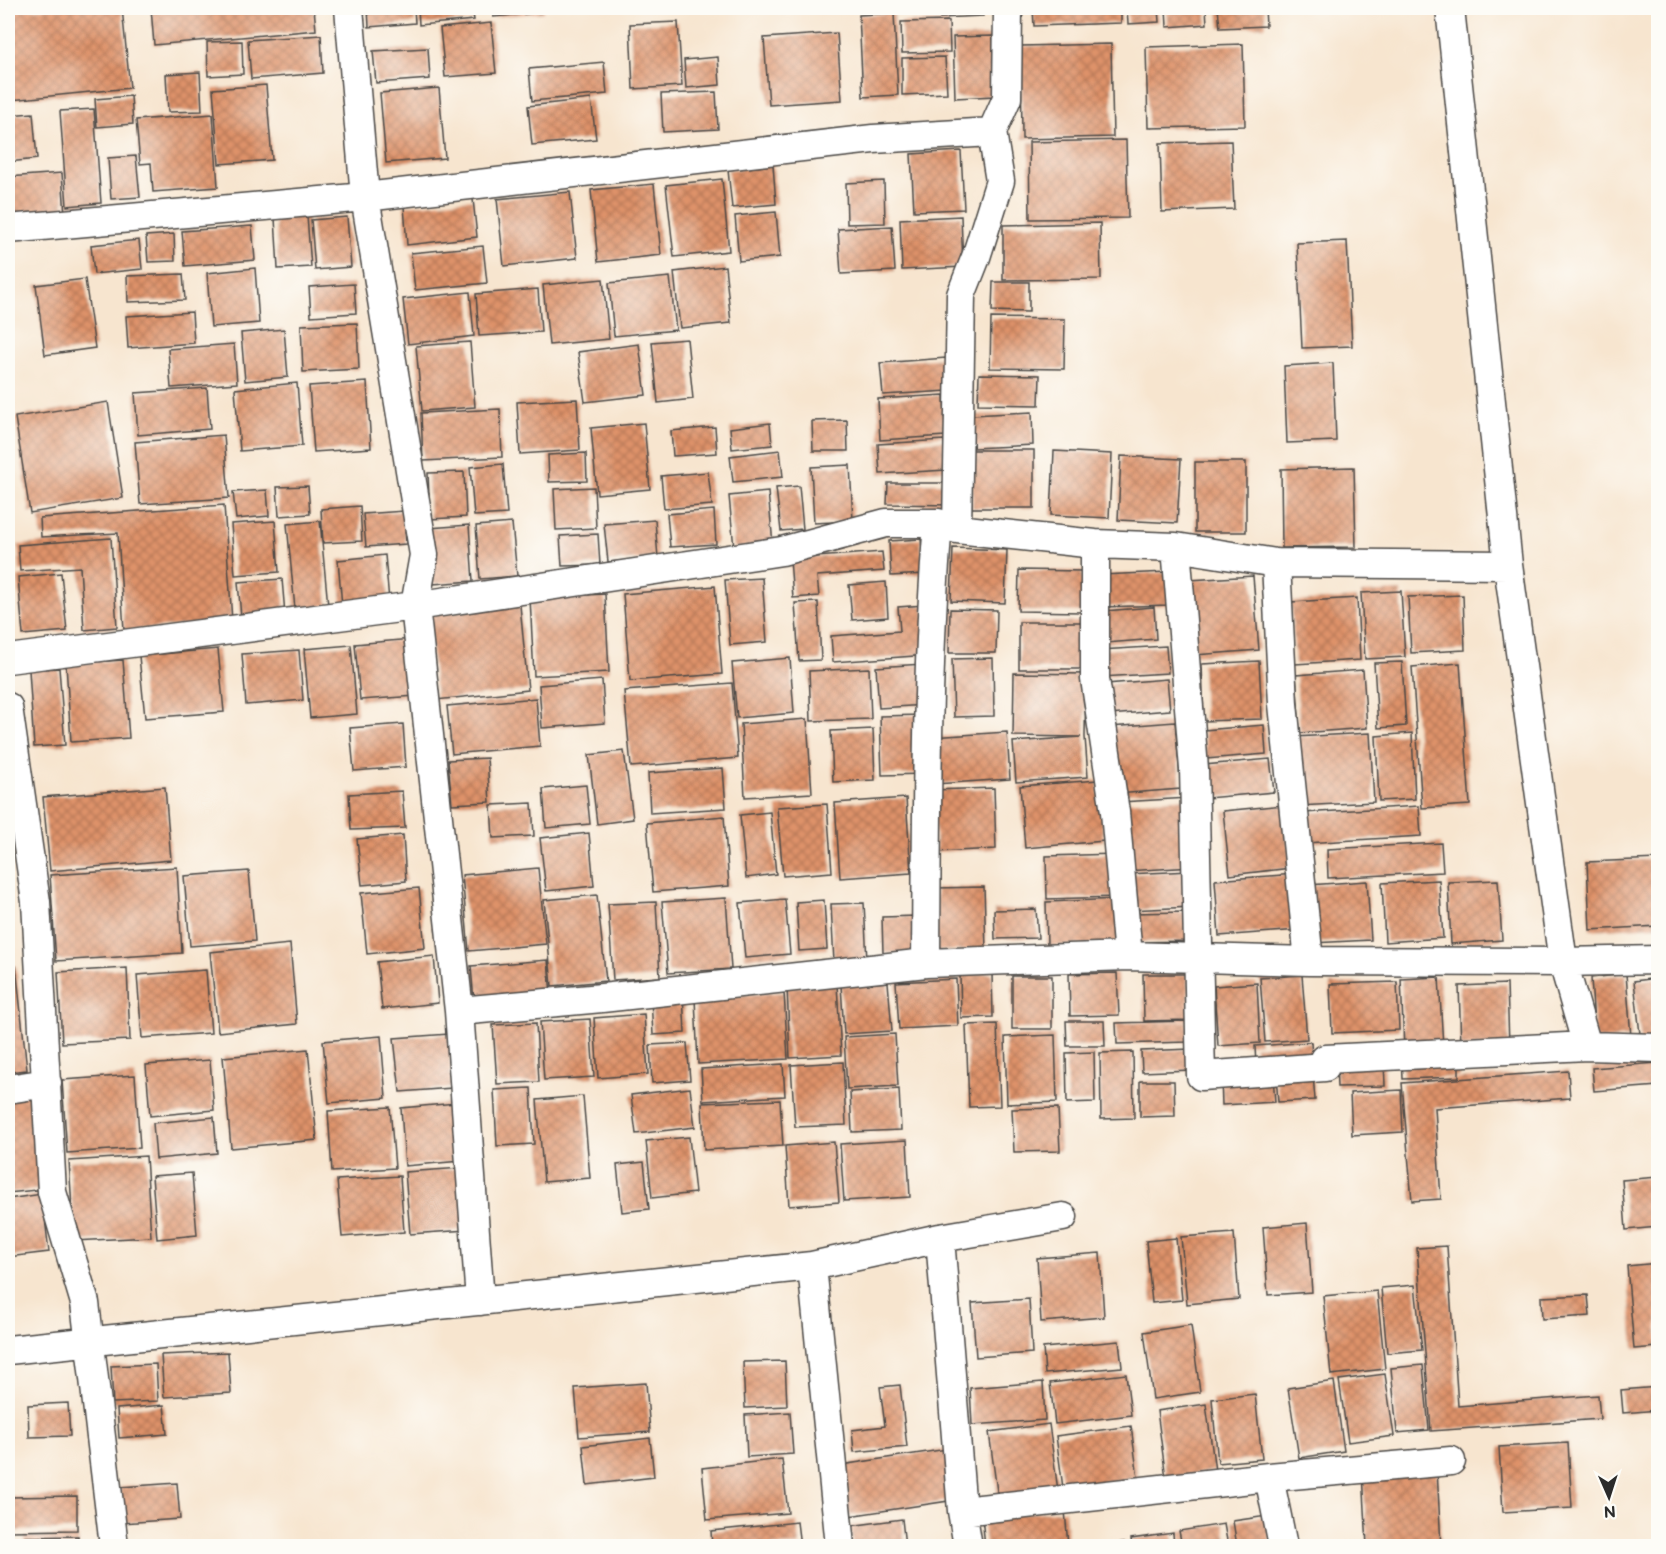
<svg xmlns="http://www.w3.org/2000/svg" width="1666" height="1554" font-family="'Balsamiq Sans',sans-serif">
  <defs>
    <pattern id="building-cross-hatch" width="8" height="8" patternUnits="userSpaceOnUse" patternTransform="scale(1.5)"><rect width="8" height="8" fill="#de9269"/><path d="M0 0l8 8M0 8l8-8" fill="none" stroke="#b47757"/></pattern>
  </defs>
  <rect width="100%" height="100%" fill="#fdfcf7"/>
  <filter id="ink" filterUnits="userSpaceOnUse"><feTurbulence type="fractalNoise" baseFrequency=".0167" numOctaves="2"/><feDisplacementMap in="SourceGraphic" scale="12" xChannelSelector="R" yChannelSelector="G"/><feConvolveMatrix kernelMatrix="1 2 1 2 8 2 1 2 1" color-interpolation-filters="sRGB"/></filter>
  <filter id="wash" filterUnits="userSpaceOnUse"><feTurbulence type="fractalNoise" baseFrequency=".008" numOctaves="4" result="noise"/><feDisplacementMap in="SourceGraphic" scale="24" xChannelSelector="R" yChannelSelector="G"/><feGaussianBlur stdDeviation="1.35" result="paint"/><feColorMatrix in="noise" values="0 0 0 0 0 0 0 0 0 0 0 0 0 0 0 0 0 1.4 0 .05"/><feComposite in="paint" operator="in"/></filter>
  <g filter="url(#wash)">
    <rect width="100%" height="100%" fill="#f7e5cf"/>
    <g id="blocks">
      <path fill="url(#building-cross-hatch)" d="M45 8H122L130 88 11 100 8 65V11Z
        M151 8H314L316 30 154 45Z
        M368 8H414L415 23 369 27Z
        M418 8H472L474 20 419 25Z
        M492 8H544V12L493 17Z
        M940 8H982L983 16 940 18Z
        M1033 8H1121V23L1034 26Z
        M1127 8H1158L1159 22 1128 24Z
        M1166 8H1206L1207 24 1167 27Z
        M1218 8H1265L1266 26 1220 28Z
        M894 13 898 95 863 97 859 15Z
        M949 21 950 52 902 53 901 22Z
        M678 22 682 86 633 89 630 24Z
        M491 23 496 73 445 77 440 28Z
        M837 33 842 100 769 105 764 38Z
        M321 35 323 73 251 79 248 40Z
        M993 36 995 96 955 98 953 37Z
        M242 41 243 74 208 76 207 42Z
        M1111 44 1113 137 1022 139 1021 46Z
        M1243 44 1245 126 1148 128 1146 47Z
        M428 48 430 79 376 83 373 51Z
        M718 57 720 85 686 88 684 60Z
        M945 57 947 93 902 95V58Z
        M604 62 607 94 532 101 529 69Z
        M200 72 202 111 168 112 166 74Z
        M266 85 272 160 219 164 213 89Z
        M439 88 445 158 386 163 380 93Z
        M716 92 718 129 663 132 661 94Z
        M131 96 133 124 97 127 95 99Z
        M591 99 596 139 532 145 528 106Z
        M94 109 101 203 67 206 60 111Z
        M33 113 37 159 8 162V115Z
        M213 114 218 187 153 192 151 163 140 164 136 120Z
        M1126 140 1128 218 1030 219 1029 142Z
        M1231 141 1234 209 1162 212 1160 143Z
        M961 151 964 209 914 211 911 154Z
        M136 156 140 197 111 199 108 158Z
        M773 165 776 204 732 208 728 170Z
        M62 173 65 215 8 219V177Z
        M722 179 729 251 674 257 666 185Z
        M884 181 885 223 847 224 846 183Z
        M654 184 661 255 598 262 591 190Z
        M570 192 577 258 504 266 497 199Z
        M473 199 477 237 407 245 404 206Z
        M776 212 780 257 739 261 735 216Z
        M307 216 311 267 278 269 275 218Z
        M961 216 963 267 902 270 900 219Z
        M347 217 351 267 315 270 311 220Z
        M1100 223 1101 279 1003 280V225Z
        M252 226 255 260 185 266 182 231Z
        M892 226 895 271 841 274 838 229Z
        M174 234 175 261 148 262 146 236Z
        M139 240 142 269 94 274 91 245Z
        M1347 241 1352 346 1302 348 1297 243Z
        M483 246 487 283 415 290 411 253Z
        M725 266 731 323 680 328 674 272Z
        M255 268 259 323 211 327 207 273Z
        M183 274 185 300 128 302 127 276Z
        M670 277 676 330 614 336 609 283Z
        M85 279 95 348 45 355 36 285Z
        M603 279 609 339 549 345 543 285Z
        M993 282H1029V312L992 311Z
        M354 284 356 313 311 316 309 287Z
        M538 289 541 332 479 336 476 294Z
        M470 292 474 336 408 344 403 299Z
        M192 312 194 343 128 348 126 316Z
        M991 318 1065 319 1064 369 990 368Z
        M357 323 359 369 303 372 301 325Z
        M284 329 288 377 245 381 241 333Z
        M687 339 693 399 658 403 652 342Z
        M470 342 475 407 422 411 416 346Z
        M234 344 237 383 171 388 168 349Z
        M639 344 646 395 585 402 578 352Z
        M946 358 948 391 883 395 880 363Z
        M1333 363 1336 441 1287 443 1284 366Z
        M979 374 1040 375 1039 405 978 404Z
        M367 382 371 448 314 452 309 386Z
        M297 383 302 446 240 451 235 389Z
        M207 388 210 429 138 435 135 393Z
        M944 395 946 436 880 440 878 399Z
        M577 399 580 450 520 454 517 402Z
        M108 402 123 498 30 513 15 417Z
        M500 409 502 457 423 461 421 413Z
        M1032 412 1033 445 973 448 972 415Z
        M847 420 848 451H813L812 421Z
        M644 423 650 489 597 494 591 428Z
        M770 423 772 445 732 449 730 428Z
        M715 427 717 453 673 456 671 431Z
        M224 435 229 498 140 504 135 442Z
        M944 440 946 470 880 474 878 444Z
        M780 450 783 477 733 482 730 456Z
        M972 450H1034V508H972Z
        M1054 451 1112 454 1109 518 1051 515Z
        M586 453 587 481 549 482 548 455Z
        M1121 456 1181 459 1177 523 1118 520Z
        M1195 462H1246V532H1195Z
        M503 464 507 514 474 516 470 467Z
        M850 465 853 521 814 523 811 467Z
        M1354 467 1356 547 1282 548 1281 469Z
        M464 472 466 517 430 519 428 473Z
        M708 472 712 505 664 509 661 476Z
        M888 483H954L953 505 887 504Z
        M308 486 310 514 279 516 277 487Z
        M799 486 803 529 781 531 776 488Z
        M594 487 596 528 556 530 554 489Z
        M267 490 269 516 236 519 233 492Z
        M768 492 773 544 734 548 729 496Z
        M224 505 232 621 124 631 118 533 41 537 40 518Z
        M360 506 362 541 323 543 321 509Z
        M714 510 716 544 670 547 667 514Z
        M404 511 406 544 366 547 363 514Z
        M655 520 658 558 608 562 604 524Z
        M275 521 279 572 235 575 231 524Z
        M320 521 328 606 295 609 287 524Z
        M512 523 517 576 480 579 476 526Z
        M469 525 473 581 433 584 429 528Z
        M598 534 600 565 562 566 560 536Z
        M111 538 117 627 84 630 80 567 20 571 18 545Z
        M921 539 924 574 891 576 889 541Z
        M953 548 1007 550 1005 603 951 601Z
        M882 552 884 571 817 576 819 596 793 598 790 559Z
        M385 555 389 601 342 606 338 560Z
        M1019 570 1082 571V612L1018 611Z
        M1168 572 1169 605 1102 607 1101 575Z
        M61 573 67 631 23 635 18 577Z
        M1253 576 1259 650 1195 655 1190 580Z
        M762 578 767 642 730 645 725 580Z
        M282 579 285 614 241 617 238 582Z
        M886 582 888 617 852 620 849 585Z
        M715 586 722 674 630 681 623 594Z
        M1401 591 1405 657 1365 659 1361 593Z
        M605 594 609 672 534 676 530 598Z
        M1463 595 1465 650 1411 653 1408 597Z
        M1357 598 1360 660 1295 664 1291 602Z
        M818 602 821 660 799 661 795 603Z
        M520 605 528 690 436 700 428 613Z
        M924 605 928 655 833 662 831 636 900 631 898 607Z
        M1154 607 1156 639 1106 643 1104 611Z
        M950 609 997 610 996 653H949Z
        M1019 622H1083V669H1019Z
        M412 639 416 696 360 700 355 644Z
        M351 645 357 714 310 718 304 649Z
        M1166 646 1168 673 1101 677 1100 650Z
        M218 649 224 712 145 718 139 656Z
        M299 650 303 700 246 705 242 654Z
        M790 658 794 713 737 718 732 663Z
        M993 658 994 716 954 717 952 659Z
        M123 660 129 738 71 742 66 664Z
        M1259 661 1262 719 1204 721 1202 664Z
        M1402 662 1406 726 1378 728 1374 663Z
        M1460 663 1470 805 1422 808 1412 667Z
        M923 664 926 705 879 708 876 667Z
        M59 668 65 745 34 747 29 670Z
        M869 668 871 719 811 721 809 671Z
        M1363 670 1367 728 1300 733 1296 675Z
        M1014 673 1086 674 1085 737 1088 777 1016 782 1013 742 1081 737 1013 736Z
        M1167 679 1170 710 1109 715 1106 684Z
        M602 680 605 723 542 728 539 685Z
        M732 683 738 758 631 767 624 691Z
        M536 698 540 746 452 754 447 706Z
        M923 715 926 774 882 775 880 716Z
        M807 719 812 793 745 797 741 724Z
        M1175 722 1181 789 1116 794 1110 727Z
        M403 724 406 767 354 771 350 728Z
        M1264 725 1266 754 1206 759 1204 730Z
        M873 729 875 780 833 782 831 731Z
        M1007 732 1010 779 935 784 932 737Z
        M1370 733 1374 802 1298 806 1294 737Z
        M1412 733 1415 799 1379 801 1376 736Z
        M624 751 633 819 597 824 589 755Z
        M487 758 490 802 452 804 448 760Z
        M1270 759 1274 792 1207 798 1204 765Z
        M723 768 726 808 650 813 648 773Z
        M1098 780 1104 841 1025 848 1020 786Z
        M586 785 590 824 546 828 543 789Z
        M165 787 171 860 50 871 43 797Z
        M994 788 996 849 936 852 933 790Z
        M402 791 405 828 351 830 349 794Z
        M906 798 911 873 840 878 835 803Z
        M1189 798 1194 867 1125 871 1120 802Z
        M532 803 534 836 493 838 491 805Z
        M827 804 832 872 783 876 777 807Z
        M1284 805 1291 868 1230 875 1223 811Z
        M1419 806 1421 836 1305 843 1303 813Z
        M770 812 776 874 746 878 740 815Z
        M724 816 729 886 653 892 647 823Z
        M589 833 594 886 546 891 540 838Z
        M403 835 406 881 362 885 357 839Z
        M1441 843 1443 872 1328 878 1327 849Z
        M1116 854 1117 897 1047 899 1046 856Z
        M1658 859V926L1590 930 1587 862Z
        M177 867 182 953 56 961 50 875Z
        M538 868 546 944 469 951 462 875Z
        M249 871 255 941 190 946 184 876Z
        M1190 871 1192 907 1129 910 1127 874Z
        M1295 874 1299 930 1219 936 1215 880Z
        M1439 880 1443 938 1385 942 1382 883Z
        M1498 880 1502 940 1451 944 1448 882Z
        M1367 881 1371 940 1312 943 1308 885Z
        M984 887 986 950 937 951 936 888Z
        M419 888 425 948 367 954 361 893Z
        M597 895 606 981 552 986 544 900Z
        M726 898 731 969 668 973 662 902Z
        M785 899 790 954 745 958 740 903Z
        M1120 899 1122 944 1047 946 1046 902Z
        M824 900 827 949 799 951 796 902Z
        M656 902 660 977 613 980 608 904Z
        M864 903 867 961 834 963 831 904Z
        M1036 909 1038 938 995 939 994 910Z
        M1189 912 1190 941 1131 942 1130 913Z
        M918 916V953H883L882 917Z
        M290 944 297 1024 218 1032 210 952Z
        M434 956 438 1003 382 1009 377 962Z
        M548 960 551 995 474 1001 471 966Z
        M16 966 27 1070 8 1072V967Z
        M127 968 130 1040 62 1043 58 972Z
        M206 970 211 1033 142 1038 137 975Z
        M992 973 993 1017 961 1018 960 974Z
        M1117 973 1119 1015 1070 1016 1069 974Z
        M1143 974H1188L1189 1020 1144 1021Z
        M1626 974 1631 1037 1595 1040 1591 978Z
        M1302 975 1307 1039 1265 1042 1260 978Z
        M1012 976H1052V1029H1012Z
        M1439 977 1443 1047 1404 1049 1401 979Z
        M1658 978V1041L1641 1043 1634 981Z
        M956 979 958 1026 899 1029 896 982Z
        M888 982 892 1031 844 1034 841 985Z
        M1397 982 1399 1030 1332 1033 1330 984Z
        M1257 983 1260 1043 1218 1046 1214 986Z
        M837 984 841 1055 790 1058 787 987Z
        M1507 984 1509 1045 1461 1047 1459 986Z
        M784 992 788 1059 698 1064 695 998Z
        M683 995 685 1033 653 1035 651 998Z
        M644 1014 648 1074 598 1078 594 1018Z
        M590 1019 594 1077 544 1080 540 1022Z
        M1066 1021H1104L1105 1046H1067Z
        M1187 1021 1188 1042 1117 1044 1116 1023Z
        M536 1023 539 1082 497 1084 493 1025Z
        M997 1024 1000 1106 969 1107 966 1025Z
        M449 1034 452 1088 400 1092 394 1038Z
        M895 1034 898 1086 847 1089 844 1037Z
        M1055 1035 1057 1102 1007 1104 1005 1037Z
        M381 1036 386 1098 329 1103 323 1041Z
        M1311 1042 1312 1061 1256 1066 1255 1046Z
        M687 1043 690 1080 652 1083 650 1045Z
        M308 1049 317 1140 231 1148 223 1057Z
        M1191 1049V1070L1142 1072 1141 1051Z
        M1094 1052 1095 1102 1067 1103 1066 1053Z
        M1133 1052 1134 1118 1101 1119 1100 1053Z
        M1459 1056V1077L1403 1079 1402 1058Z
        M210 1060 214 1110 150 1116 146 1065Z
        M1384 1060 1385 1086 1337 1087 1336 1062Z
        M843 1062 846 1125 795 1127 791 1065Z
        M1658 1063V1086L1594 1091 1592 1068Z
        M783 1064 785 1096 703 1101 701 1069Z
        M1568 1071 1570 1098 1435 1108 1441 1199 1412 1201 1402 1083Z
        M1313 1074 1315 1100 1278 1102 1276 1075Z
        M135 1075 140 1148 67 1153 62 1080Z
        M1273 1076 1275 1102 1222 1105 1221 1078Z
        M1140 1081H1174L1175 1116 1140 1117Z
        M531 1088 534 1144 497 1146 494 1090Z
        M690 1088 695 1127 636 1134 631 1095Z
        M899 1089 901 1130 852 1132 850 1092Z
        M1401 1090 1403 1132 1352 1135 1350 1093Z
        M34 1091 46 1189 8 1193V1095Z
        M583 1096 590 1178 544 1182 537 1100Z
        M780 1100 783 1146 704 1150 702 1103Z
        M456 1103 461 1161 405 1166 401 1108Z
        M390 1107 395 1168 332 1172 328 1111Z
        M1058 1108 1060 1151 1014 1152 1012 1109Z
        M214 1117 217 1153 156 1159 153 1123Z
        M689 1137 695 1193 652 1198 646 1141Z
        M907 1140 910 1197 844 1201 840 1144Z
        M834 1142 839 1202 789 1206 785 1146Z
        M146 1156 151 1237 74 1241 69 1161Z
        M644 1162 649 1209 622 1212 617 1165Z
        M462 1168 467 1230 410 1234 405 1172Z
        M192 1173 197 1235 157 1239 152 1176Z
        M400 1176 404 1232 342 1237 337 1180Z
        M1658 1177V1227L1626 1230 1622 1180Z
        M42 1194 49 1252 8 1257V1199Z
        M1307 1223 1312 1292 1268 1295 1263 1227Z
        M1234 1233 1239 1299 1187 1304 1181 1237Z
        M1176 1238 1182 1300 1152 1303 1146 1241Z
        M1447 1246 1458 1406 1598 1395 1600 1419 1431 1431 1417 1248Z
        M1100 1253 1104 1317 1041 1322 1037 1258Z
        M1658 1263V1347L1634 1349 1627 1266Z
        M1415 1285 1422 1350 1387 1353 1381 1288Z
        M1377 1291 1385 1369 1331 1375 1323 1296Z
        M1588 1295 1590 1316 1542 1319 1541 1297Z
        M1029 1299 1032 1353 976 1357 972 1303Z
        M1191 1325 1200 1392 1153 1399 1144 1332Z
        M1119 1341 1122 1367 1045 1374 1043 1348Z
        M228 1352 231 1393 164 1397 161 1355Z
        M785 1361 787 1406 745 1408 743 1362Z
        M156 1364 158 1401 113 1403 111 1366Z
        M1423 1365 1429 1430 1397 1433 1391 1368Z
        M1126 1374 1131 1415 1055 1424 1050 1383Z
        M1385 1374 1394 1436 1348 1442 1339 1380Z
        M1334 1381 1344 1451 1299 1458 1288 1388Z
        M1043 1382 1045 1420 972 1425 970 1388Z
        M646 1383 650 1432 579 1437 575 1388Z
        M900 1385 907 1447 854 1452 852 1430 885 1426 880 1387Z
        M1658 1387V1410L1623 1413 1621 1390Z
        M1255 1394 1262 1459 1218 1463 1212 1399Z
        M68 1403 70 1436 29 1437 28 1405Z
        M1206 1404 1215 1471 1166 1478 1157 1411Z
        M164 1405 167 1434 119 1438 117 1409Z
        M790 1412 793 1454 747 1457 745 1415Z
        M1049 1424 1058 1491 998 1499 989 1432Z
        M1131 1426 1138 1478 1063 1488 1056 1436Z
        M650 1438 654 1477 587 1485 583 1446Z
        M1568 1443 1572 1508 1503 1512 1499 1447Z
        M947 1449 955 1500 849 1516 841 1465Z
        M782 1459 788 1513 707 1520 702 1468Z
        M1437 1469 1441 1546H1367L1363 1473Z
        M177 1483 180 1519 122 1523 120 1487Z
        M77 1496V1530L8 1531V1497Z
        M1065 1510 1068 1546H985L982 1517Z
        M1267 1516 1271 1546H1237L1233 1521Z
        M902 1519 905 1546H853L850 1526Z
        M797 1522 800 1546H712L711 1531Z
        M1224 1524 1228 1546H1182L1179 1531Z
        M1173 1533 1174 1546H1132L1131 1539Z
        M78 1536 79 1546H25V1537Z
        M1124 1542 1125 1546H1100V1545Z"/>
    </g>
  </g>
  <g filter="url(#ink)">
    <use href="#blocks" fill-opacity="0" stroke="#4a4744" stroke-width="1.5"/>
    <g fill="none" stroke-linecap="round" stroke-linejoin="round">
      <defs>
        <path id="minor" d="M349 8 365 197 424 555 415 606 459 1011 480 1301
          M992 132 1007 98 1008 8
          M8 229 365 197 873 139 992 132 1000 181 976 257 961 295 957 529
          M1095 544V679L1115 812 1128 956
          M1176 547 1194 769 1201 1076 1325 1067V1059L1587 1046 1563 962 1508 565
          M1276 563 1283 704 1309 961
          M8 659 415 606 782 551 886 523H938L957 529 1095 544 1176 547 1276 563 1508 565 1450 8
          M8 707 36 902 52 1192 85 1303 114 1546
          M926 963C927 817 926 669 938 523
          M459 1011 602 998 926 963 1128 956 1309 961 1563 962 1658 960
          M1587 1046 1658 1048
          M8 1089 47 1083
          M940 1238 962 1511 968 1546
          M812 1266 840 1546
          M8 1350 812 1266 940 1238 1063 1217
          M1269 1477 1283 1546
          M962 1511 1269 1477 1451 1461"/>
      </defs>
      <use href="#minor" stroke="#4a4744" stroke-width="31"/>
      <use href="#minor" stroke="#fff" stroke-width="28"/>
    </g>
  </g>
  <rect width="1666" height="1554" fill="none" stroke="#fdfcf7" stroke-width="30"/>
  <g transform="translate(1609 1497) rotate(177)" stroke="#fdfcf7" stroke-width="4.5" paint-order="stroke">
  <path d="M0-4.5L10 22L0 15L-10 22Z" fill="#2b2b2b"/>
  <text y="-9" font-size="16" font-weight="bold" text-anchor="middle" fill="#2b2b2b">N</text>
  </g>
</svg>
